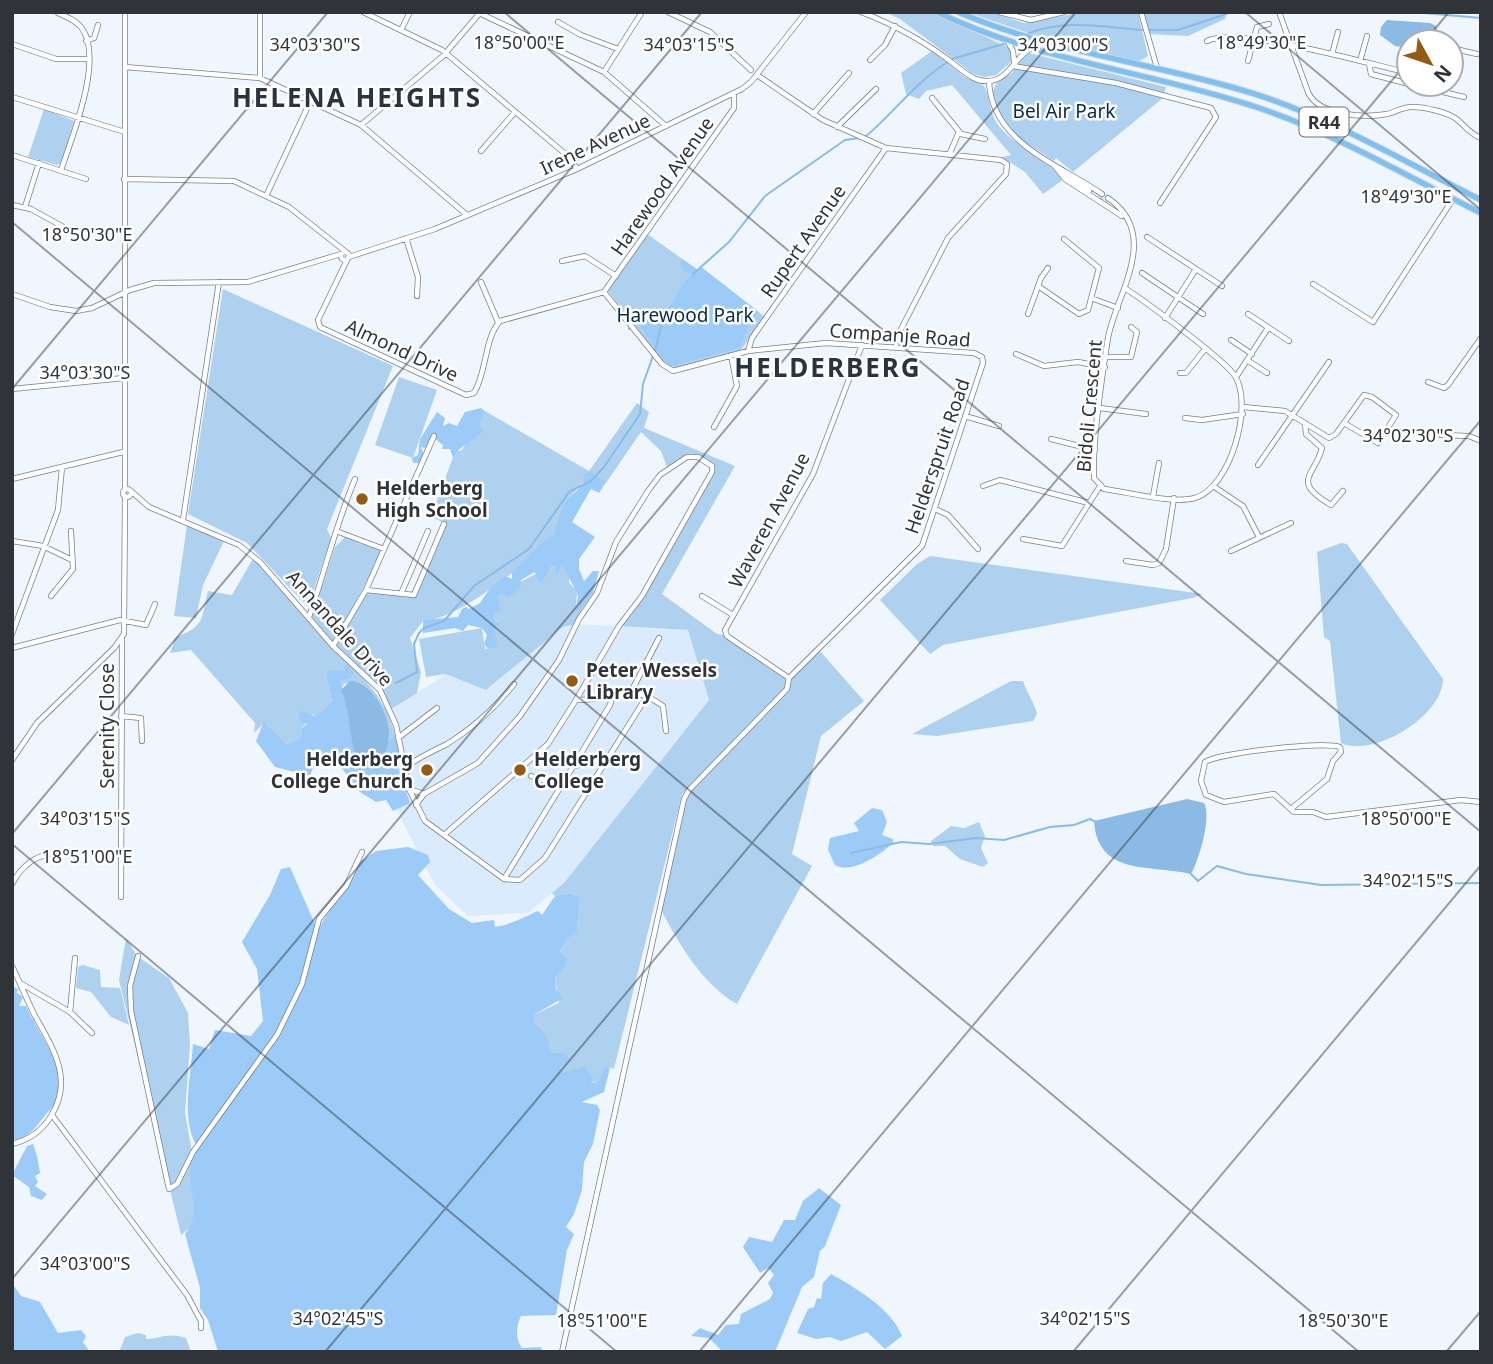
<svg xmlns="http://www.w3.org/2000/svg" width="1493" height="1364" font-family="'Noto Sans',sans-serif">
  <rect width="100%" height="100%" fill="#eff6fd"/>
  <path fill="#d9ebfc" d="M576 624 688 630 709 700 564 883 528 913 468 916 435 885 401 819 370 721 446 675 487 690 563 627Z"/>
  <path fill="#aed1f0" d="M885 12H930L1008 47 1012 53V61L996 75 984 77 972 73 900 19Z
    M967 12H990L1024 23 1084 12H1138L1148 56 1138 62 1060 44Z
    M1144 12H1227L1225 19 1188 36 1149 34Z
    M932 51 965 77 983 85C991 96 988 112 999 126 1016 148 1045 157 1064 179L1043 194 1025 172 1002 157 1011 155 952 85 926 91 919 99 906 94 901 73Z
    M1029 53 1041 56 1166 87 1163 98 1073 172 1056 158 1054 161 1013 134 998 115 992 93 997 82 1012 73 1020 58Z
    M44 109 74 121 62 162 57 165 28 157Z
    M647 234 698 270 701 267 765 317 741 350 678 368 666 365 608 291Z
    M223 289 393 366 327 529 331 538 308 607 247 543 188 514Z
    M399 377 437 390 413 458 375 445Z
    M637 403 649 412 644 428 735 466 662 594 717 634 724 635 788 681V685L682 794 614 1069 605 1066 597 1083 562 1073 534 1023 535 1014 559 1003 555 977 566 964 560 953 567 940 577 930 578 898 570 893 555 896 552 893 564 883 709 700 688 630 619 626 642 596 712 472 709 462 687 457 668 470 661 451 641 432 606 483 584 481 569 498 553 535C542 541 540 550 530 558 506 579 454 620 423 621L410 638 421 672 417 693 391 709 376 682 336 646 366 593 415 596 447 524 431 517 455 452 462 450 485 411 589 471Z
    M187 525 224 541 203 585 196 618 174 616Z
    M347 535 359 540 358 543 381 550V554L334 643 312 617 335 547Z
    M1341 543 1347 544 1443 679C1443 716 1374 758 1341 743L1330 641 1324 637 1317 552Z
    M930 556 1203 594 1192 598 943 645 930 654 880 600 917 564Z
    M254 557C279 586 304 615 330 644 358 674 385 693 395 736L389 739 375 697 345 683 342 687 341 680 345 677 346 663 344 671 326 676 332 703 316 717 312 714 302 728 300 738 287 744 265 722 254 733 255 723 191 650 170 653 176 637C206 626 201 618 208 591L232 595Z
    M562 563 569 575V583L577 590 576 608 583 612 576 624 563 627 486 690 445 674 426 677 419 639 482 628 485 649 496 648 495 626 499 621 494 620 495 610 500 611 498 597 501 592 551 566H557L556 574Z
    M819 650 864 701 821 736 792 854 812 866 737 1004C701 984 676 939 658 904L685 795 787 689 789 678Z
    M1011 681H1023C1027 694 1034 701 1037 714L1033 721 937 736 912 734Z
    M979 822 985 836 981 848 988 863 983 867 960 859 945 846H933L931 841 951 826 964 828Z
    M126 938 137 956 169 978 188 1013 190 1044 185 1113 192 1152 195 1212 191 1227 181 1235 119 980Z
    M83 965 100 970 101 987 120 988 129 1025 111 1017 91 992 76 988 78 967Z
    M138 1333 146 1335V1339C161 1339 166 1332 186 1338L191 1352H119L125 1337Z"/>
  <path fill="#9bcbf6" d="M682 259 698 270 701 267 759 312 748 323V329L739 348 672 366 663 360 637 322 640 315 654 308 665 311C679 299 675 287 693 274L683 271 680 264Z
    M481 408 485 411 479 423 483 430C475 441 457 447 453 458L450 449H442L443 445 435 439 425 448 421 447 424 455 419 463H413L412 458 418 455 420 439 437 412 445 418 443 426 449 423 457 426 465 412Z
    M589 471 606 482 599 493 591 489 572 522 595 537 579 559V569L584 581 593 571H599L593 593 580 611 576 609 578 597C576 586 566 576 562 565L556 575V566H551L542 582 538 581 535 572 521 580 520 588 509 597 501 593 498 597 501 611H495L494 620 501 623 495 627 497 648 488 649 484 644 487 635 482 628 468 625 463 631 455 628 423 633V620L458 617 462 609 466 607 469 609 480 603C488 591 491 586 505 576L512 579V571C526 561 541 541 553 535 558 523 560 507 569 498 577 489 585 487 584 474Z
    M346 662 353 673 351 678 341 680C342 688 344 693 347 701 354 725 347 743 362 768L381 761 389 739 395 736 400 754 398 767 410 803 393 811 386 800 376 802 360 792 337 762 314 765 310 776 275 767 256 741 264 721 287 744 300 738 302 728 307 724 300 721 299 713 303 711 316 717 332 702 326 676 330 670 344 671Z
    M872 808 882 810 887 822 882 835 893 839V843C881 854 852 875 835 865L828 850 830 838 859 831 854 823Z
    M408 847 428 855 430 862 418 875 449 909 472 923 494 920 495 927C512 924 522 918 538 911L542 915 555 896 570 893 579 898 577 931 567 940 560 952 566 958V965L555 977 556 989 563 998 535 1014 534 1023 547 1036 551 1053H562L569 1057 568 1063 560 1066 562 1073 585 1066 593 1079 591 1082 597 1083 605 1066 610 1068 604 1092 582 1102 597 1105 600 1110 593 1144 584 1162 582 1190 574 1214 566 1227 574 1234 567 1250 556 1315 521 1316C516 1327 515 1338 522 1348L540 1347 544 1352H218L208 1320 200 1308V1288L185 1234C204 1211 186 1188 191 1163 192 1158 196 1152 198 1148 180 1122 191 1075 193 1044L209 1049 215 1030 251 1036 263 1021 257 969 242 942 270 895 281 869 290 867 318 931C328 906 351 890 358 863L376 851Z
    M12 974 13 986 19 990 16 992 23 997 19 1006H26C40 1037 70 1068 55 1105 40 1117 34 1139 12 1140Z
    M33 1144C37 1155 38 1159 40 1173L35 1176 38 1182 35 1186 47 1194 42 1200 31 1196 29 1187 12 1175 27 1146Z
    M819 1188 841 1205 825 1246 820 1251 814 1277 802 1287 775 1352H723L709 1338 691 1336 700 1328 718 1335 726 1325 739 1324 741 1314 770 1299 773 1293 768 1283 774 1275 768 1268 760 1273 743 1247 749 1237 772 1242 784 1220H795L803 1201Z
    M831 1274C856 1288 892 1309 902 1336L885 1349 867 1332 841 1341 830 1337 816 1339 797 1333 808 1309 814 1307 817 1298 821 1299 823 1283Z
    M12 1283 21 1296 40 1302 58 1333 81 1330 86 1336 83 1342 90 1352H12Z"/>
  <path fill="#8bbae4" d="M1387 20 1430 23 1436 26 1439 42H1409V48L1395 46 1380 35 1381 27Z
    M350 681C372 681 391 717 389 737 388 748 383 760 378 770L361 768C347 743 353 715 341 690Z
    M1187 799 1204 803C1212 816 1199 860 1191 874 1150 864 1098 877 1094 821Z"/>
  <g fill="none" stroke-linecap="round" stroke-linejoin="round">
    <path stroke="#8bbae4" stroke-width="2" d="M1412 12 1481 18
      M1149 30H1178L1232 12
      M1025 35C1061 18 1104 27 1142 30
      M952 59 1007 43
      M865 137C893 114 916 81 948 62
      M693 274 729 242 765 196 845 140 860 138
      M629 329 635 320
      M655 351 665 311
      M396 683 417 672 414 644 419 633 424 628 444 621 474 586 529 549 569 492 591 481 604 467 640 414 643 384 653 356
      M851 853 901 842 929 844 976 838 1004 840 1050 827 1074 825 1090 819 1094 821
      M1191 874 1198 881 1217 866 1246 874 1321 885 1481 883"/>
    <path stroke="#c9cfd6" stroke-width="4.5" stroke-dasharray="4.5 2" stroke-linecap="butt" d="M1099 198 1106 203"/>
    <defs>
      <path id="minor" d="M363 12 442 50 569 157 577 169
        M477 12 604 72 666 126
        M668 12 710 32 751 70
        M861 12C898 26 928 43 959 68 968 75 977 82 988 81 1009 80 1014 58 1030 49
        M999 12 1031 20 1064 12
        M1141 12 1157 68
        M1279 12 1308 92C1318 116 1365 118 1387 114 1396 112 1404 106 1413 107 1424 107 1446 112 1455 118 1465 125 1469 134 1481 138
        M58 13C67 17 75 20 81 27 105 57 72 137 61 170
        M558 22 581 35 618 49
        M401 30 410 12
        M86 41 94 38 98 25
        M1207 41C1238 26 1370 64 1409 73
        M1008 42 1013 51 1014 62
        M12 44 56 59H88
        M1451 48 1477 54
        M1332 54 1338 32
        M870 60 885 45 895 26
        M1248 61 1257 27 1269 24
        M1360 61 1367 36
        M1369 63 1371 74 1409 84
        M1013 66 1116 83 1211 108 1216 117 1160 203
        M125 67 260 78 361 125 467 215
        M604 72 642 12
        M757 75 823 120 886 148 1001 160 1007 164 1006 174 948 238 898 335 896 347
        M260 78V12
        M989 81C991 142 1058 164 1102 194
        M1410 84 1464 97
        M12 97 125 132
        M932 98 961 134 985 139
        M813 114 849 73
        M361 125 443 56 479 14
        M837 127 876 89
        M481 151 515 112
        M12 155 86 179
        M949 155 959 132
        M1054 165 1065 179 1122 216
        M1062 171 1089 191
        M124 179 234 181 289 207 346 252
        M266 196 310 102
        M1108 198C1162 235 1116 294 1108 338 1102 376 1092 440 1094 478L1104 489C1128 492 1172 504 1195 498 1230 488 1254 406 1235 376 1226 361 1145 301 1126 289
        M12 205 31 209 67 229
        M25 207 39 163
        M1147 237 1222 286
        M406 238 418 277 417 296
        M341 256a4 4 0 1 1 8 0a4 4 0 1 1-8 0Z
        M349 257 435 229 577 169 742 89 751 82 806 12
        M348 258 318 320 320 327 466 395 474 393C487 372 484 339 500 321L604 292
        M562 261 585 256 616 276
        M1142 273 1203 314
        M481 282 498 322
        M1313 284 1373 322 1453 199
        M1038 286 1079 314 1088 310 1099 268 1064 239
        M604 292 662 364 673 371 748 351 826 343 974 353 982 357 983 363 922 546 789 678
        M604 292 734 108V93
        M12 294 50 307 76 311 92 308 130 290 154 283 248 282 341 254
        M1091 298 1118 308
        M1028 314 1041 278 1048 268
        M1248 314 1289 341
        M1165 318 1196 269
        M1231 340 1252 354
        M748 351 752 338 886 148
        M1016 354 1044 366 1078 362 1105 367
        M1106 357H1131L1137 332 1131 327
        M1247 360 1267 373
        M1180 373H1186L1205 349
        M1236 377 1268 328
        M1428 382 1444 388 1448 385 1481 338
        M12 389 124 378
        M1243 407 1285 411 1329 438 1336 434 1364 395 1372 397 1396 415 1378 443 1344 423
        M1100 408 1146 414
        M965 416 999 426
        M1185 418 1202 420 1243 414
        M1305 423 1306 434 1322 448C1315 476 1290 481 1331 505L1343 491
        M714 427 737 386 731 355
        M1441 435 1469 436 1481 441
        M1051 439 1095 450
        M1258 465 1329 362
        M12 479 123 452
        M983 486 1000 480 1089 503
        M1213 486 1243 506 1259 537
        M123 493a4 4 0 1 1 8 0a4 4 0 1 1-8 0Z
        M125 490V12
        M131 491 149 507 239 545 260 562 333 646 380 690 396 725 409 789 425 821 504 879 520 880 545 858 647 696
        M1153 496 1159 463
        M935 509 948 515 978 549
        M183 520 219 282
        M336 531 384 549
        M1023 539 1062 546 1100 486
        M12 541 43 546 72 560
        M1231 551 1291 523
        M1126 561 1153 565 1159 563 1166 549 1174 498
        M366 590 414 595 444 524
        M401 594 428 531
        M51 596 73 569 71 531
        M702 596 733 615
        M309 617C325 571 336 524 355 479
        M12 634 58 510 62 467
        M333 646 366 590 434 436
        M12 648 120 620 146 625 155 604
        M789 678 727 636 725 630 813 474 862 345
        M632 690 659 638
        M121 716 141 718 142 741
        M398 738 437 708
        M12 760 37 723 114 648 124 634 125 496
        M575 766 607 757
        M403 769C417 758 431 752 447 744 473 728 495 708 514 684
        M531 776 561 787
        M409 789 424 794
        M416 805 424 794 478 763 520 716 559 660 579 619 597 593 616 542 648 491 660 475 687 457H698L712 466V472L642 596 619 626 576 700
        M1291 809 1327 779 1333 761 1341 752 1340 747C1323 741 1218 753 1205 762L1201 781 1206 795 1224 802 1274 794 1294 812H1313L1326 817 1461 800 1481 802
        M444 835 548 744 576 700C613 701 626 679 663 706L666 731
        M504 879 574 765 610 705 613 693
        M12 884C26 857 46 851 75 853
        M121 897 122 639
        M138 956 130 986 131 1011 169 1189 177 1184 193 1152 277 1035 302 984 319 919 346 886 362 852
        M12 966C20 983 27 1000 35 1016 53 1048 74 1080 51 1116 42 1131 29 1140 12 1144
        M20 983 70 1012 92 1033
        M70 1012 75 958
        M52 1115 187 1295 201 1321V1328
        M562 1352 684 799 689 790 787 689 789 678"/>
      <path id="major" d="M937 12C1040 62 1152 72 1259 108 1336 134 1408 177 1481 213
        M958 12C1053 53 1156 63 1255 94 1333 119 1407 163 1481 200"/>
    </defs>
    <use href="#minor" stroke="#76818c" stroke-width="6"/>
    <use href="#major" stroke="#d1d2d3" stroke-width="7"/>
    <use href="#minor" stroke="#fff" stroke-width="4.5"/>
    <use href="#major" stroke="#7cc1f4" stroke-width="5"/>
  </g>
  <path fill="none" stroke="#303439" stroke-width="2" stroke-opacity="0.45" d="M504 12 1481 832M1245 12 1481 210M1424 42 1449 12M12 222 1359 1352M12 389 328 12M12 834 702 12M12 844 617 1352M12 1279 1076 12M325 1352 1409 60M699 1352 1481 420M1073 1352 1481 865M1446 1352 1481 1311"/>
  <g fill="#935b14" stroke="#fff" stroke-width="2.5">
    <circle cx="362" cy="499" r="7"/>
    <circle cx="572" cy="681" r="7"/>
    <circle cx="427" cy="770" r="7"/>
    <circle cx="520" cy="770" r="7"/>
  </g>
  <g text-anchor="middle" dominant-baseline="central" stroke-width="5" stroke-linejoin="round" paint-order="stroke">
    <rect fill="#fff" stroke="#6e7174" stroke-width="2" x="1299.5" y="107.5" width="49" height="29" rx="5"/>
    <g font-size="18" font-weight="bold" fill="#303439">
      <text x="1324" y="122">R44</text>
    </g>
    <g font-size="19" fill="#062b47" stroke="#fff">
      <text x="1064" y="111">Bel Air Park</text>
      <text x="685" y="315">Harewood Park</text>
    </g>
    <g font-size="19" fill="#303439" stroke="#fff">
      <text transform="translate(595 144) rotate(-25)">Irene Avenue</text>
      <text transform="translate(662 186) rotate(-55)">Harewood Avenue</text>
      <text transform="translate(803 241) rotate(-55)">Rupert Avenue</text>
      <text transform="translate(900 335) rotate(4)">Companje Road</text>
      <text transform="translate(402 350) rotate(25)">Almond Drive</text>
      <text transform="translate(1089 406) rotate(-85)">Bidoli Crescent</text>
      <text transform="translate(937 456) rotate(-71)">Helderspruit Road</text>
      <text transform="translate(769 520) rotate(-62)">Waveren Avenue</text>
      <text transform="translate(340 628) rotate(48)">Annandale Drive</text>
      <text transform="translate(107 726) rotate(-90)">Serenity Close</text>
    </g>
    <g font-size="19" font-weight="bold" fill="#303439" stroke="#fff" text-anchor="start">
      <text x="376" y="488">Helderberg<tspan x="376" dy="22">High School</tspan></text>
      <text x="586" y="670">Peter Wessels<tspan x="586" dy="22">Library</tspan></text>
      <text x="413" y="759" text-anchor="end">Helderberg<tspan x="413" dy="22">College Church</tspan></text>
      <text x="534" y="759">Helderberg<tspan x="534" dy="22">College</tspan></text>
    </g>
    <g font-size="26" font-weight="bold" letter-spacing="2" fill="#2b343d" stroke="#fff">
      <text x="357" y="97">HELENA HEIGHTS</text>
      <text x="828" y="367">HELDERBERG</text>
    </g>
  </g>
  <g font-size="18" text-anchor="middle" fill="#303439" stroke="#fff" stroke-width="5" stroke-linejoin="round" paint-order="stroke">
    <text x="519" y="49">18°50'00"E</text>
    <text x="1261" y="49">18°49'30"E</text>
    <text x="315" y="51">34°03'30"S</text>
    <text x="689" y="51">34°03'15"S</text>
    <text x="1063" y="51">34°03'00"S</text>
    <text x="1406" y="203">18°49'30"E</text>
    <text x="87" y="241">18°50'30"E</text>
    <text x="85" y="379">34°03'30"S</text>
    <text x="1408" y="442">34°02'30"S</text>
    <text x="85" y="825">34°03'15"S</text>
    <text x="1406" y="825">18°50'00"E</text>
    <text x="87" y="863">18°51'00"E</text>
    <text x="1408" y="887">34°02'15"S</text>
    <text x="85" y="1270">34°03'00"S</text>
    <text x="338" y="1325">34°02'45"S</text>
    <text x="1085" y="1325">34°02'15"S</text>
    <text x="602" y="1327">18°51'00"E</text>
    <text x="1343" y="1327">18°50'30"E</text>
  </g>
  <rect width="1493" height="1364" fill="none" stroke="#303439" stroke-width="28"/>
  <g transform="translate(1430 63) rotate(130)"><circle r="33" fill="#ffffff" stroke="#acaeb0" stroke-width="2"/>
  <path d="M0-5L12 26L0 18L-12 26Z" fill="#935b14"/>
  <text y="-10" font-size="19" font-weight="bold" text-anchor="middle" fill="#303439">N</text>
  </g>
</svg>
